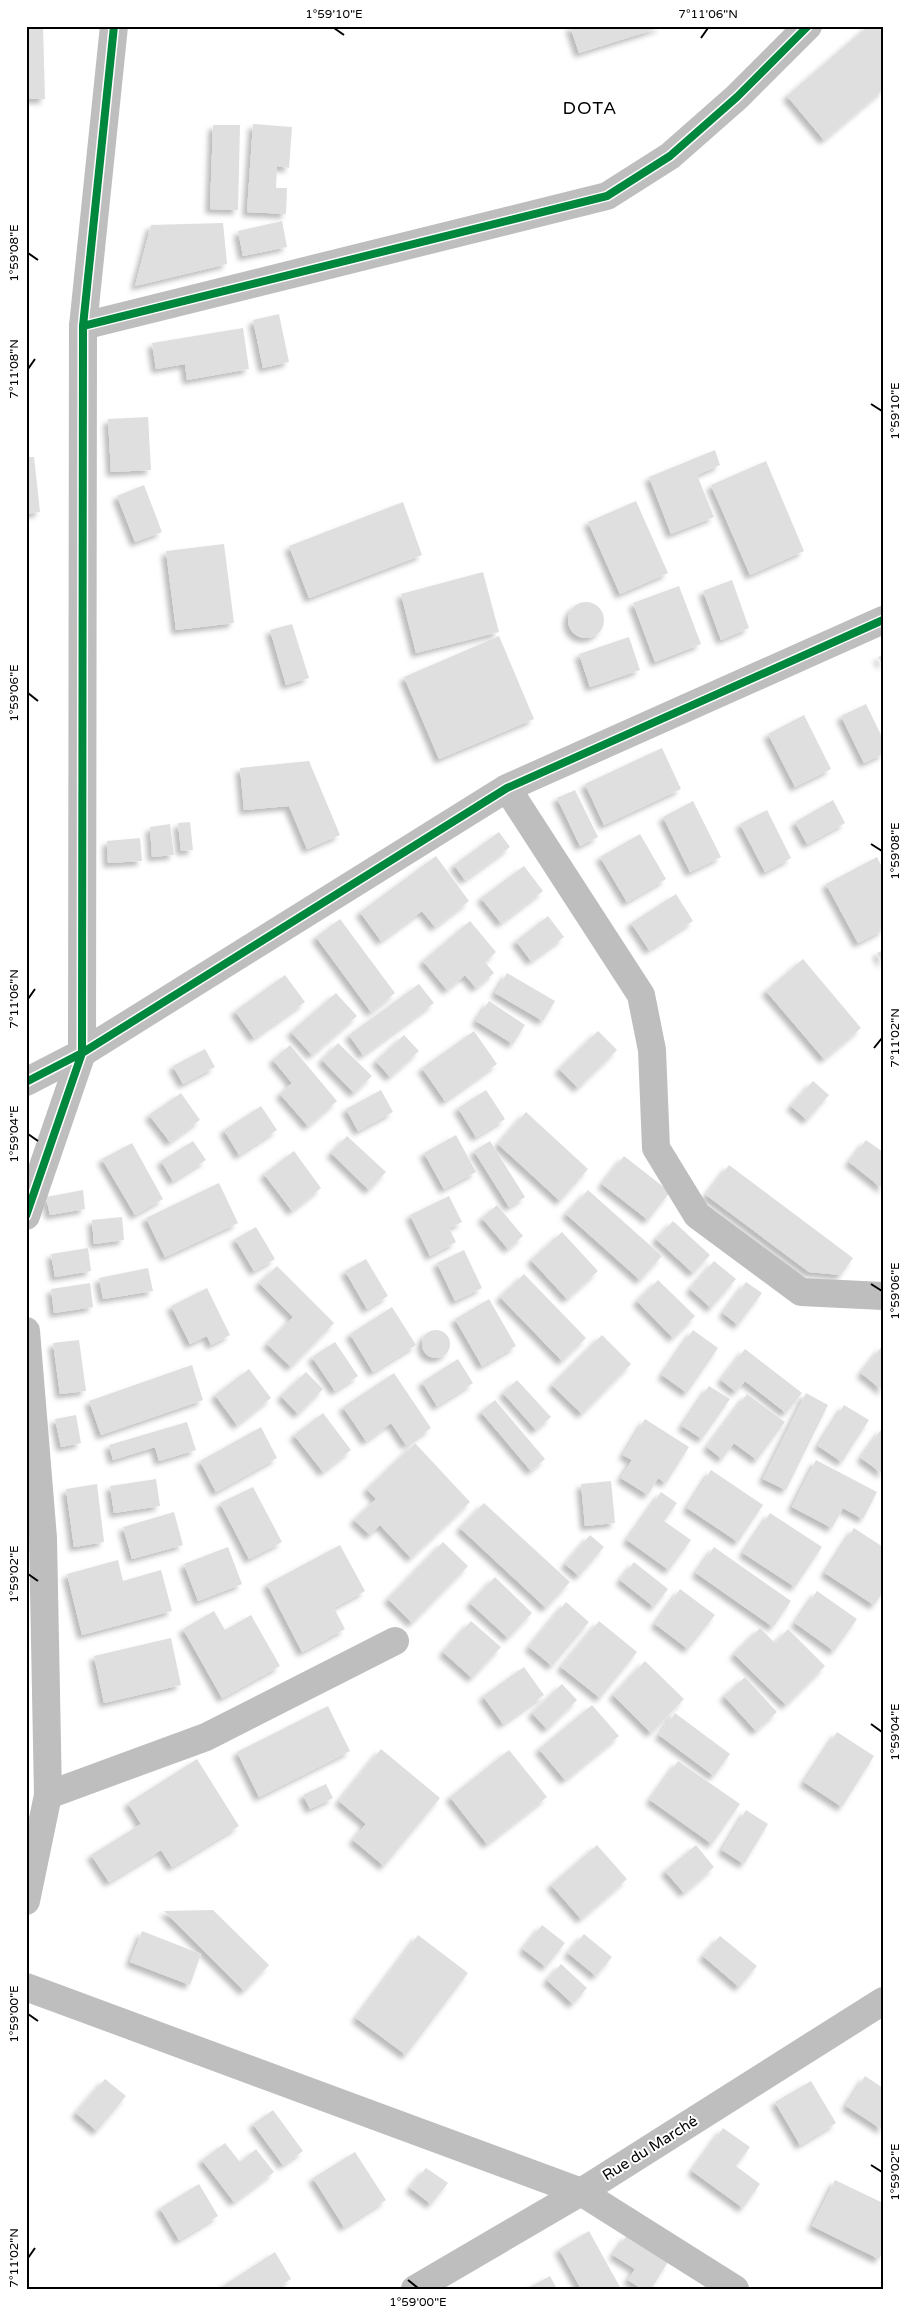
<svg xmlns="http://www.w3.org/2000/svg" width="909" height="2315" font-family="'Varela Round',sans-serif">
  <defs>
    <filter id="shadow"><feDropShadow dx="-4.5" dy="4.5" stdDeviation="2.5" flood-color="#0004"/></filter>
  </defs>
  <rect width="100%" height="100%" fill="#fff"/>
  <path fill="#dfdfdf" filter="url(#shadow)" d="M26 26H43L45 99H26Z
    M570 26H662V27L579 53Z
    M868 26H879L883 31V90L824 140 787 96Z
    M253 124 292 127 289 168 277 166 276 188H287L286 214 247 212Z
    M213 125H240L238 210 210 209Z
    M282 221 287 247 243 256 238 231Z
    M223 223 227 264 135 286 151 225Z
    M279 314 289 362 263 368 253 320Z
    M243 328 249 369 187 380 185 364 156 369 152 343Z
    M148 417 151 470 111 472 108 419Z
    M715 450 720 465 697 475 714 517 671 534 649 477Z
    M26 457H34L40 512 26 514Z
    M766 461 804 551 750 575 711 485Z
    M144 485 162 532 135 542 117 496Z
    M636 501 668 573 620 594 588 522Z
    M403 502 422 555 309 598 289 546Z
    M224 544 234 623 176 630 166 551Z
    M483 572 499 632 416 653 401 594Z
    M732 580 749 628 721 640 703 591Z
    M679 586 701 644 655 662 633 603Z
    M568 620a18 18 0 1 1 36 0a18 18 0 1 1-36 0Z
    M292 624 309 678 286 685 270 630Z
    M499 636 534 719 439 759 404 677Z
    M629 637 640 670 590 687 579 654Z
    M883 655V666L878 657Z
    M866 704 883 739V754L864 763 841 716Z
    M804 715 831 769 795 787 768 734Z
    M662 748 681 789 604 825 585 784Z
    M309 761 340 835 307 849 289 806 244 810 240 768Z
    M575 790 598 837 580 846 557 798Z
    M833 800 845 823 807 844 795 822Z
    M693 801 721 857 690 872 663 817Z
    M767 810 791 858 765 872 740 824Z
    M190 822 193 850 181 851 178 823Z
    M170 824 174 855 152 857 150 827Z
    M499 832 510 847 465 880 454 865Z
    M640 834 666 879 627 902 600 857Z
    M140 838 142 861 108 863 107 841Z
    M436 856 469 901 435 927 422 911 381 941 360 912Z
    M877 857 883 869V930L858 943 826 884Z
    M524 866 543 891 501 923 481 898Z
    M676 894 693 921 649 950 631 923Z
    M548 916 564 937 531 961 516 941Z
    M340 919 395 993 371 1012 316 937Z
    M470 921 496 952 485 962 494 973 476 988 465 975 447 990 423 961Z
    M883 950V964L877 953Z
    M803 959 861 1028 824 1059 766 991Z
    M507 973 555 1001 543 1021 495 993Z
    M285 975 305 1002 254 1038 235 1011Z
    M419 984 434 1003 363 1055 349 1035Z
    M336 993 357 1016 312 1055 291 1032Z
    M489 1001 525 1025 513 1044 476 1021Z
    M474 1031 497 1064 445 1101 422 1068Z
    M598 1031 617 1050 578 1088 559 1069Z
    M404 1035 419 1051 390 1077 376 1061Z
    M338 1043 372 1076 354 1093 322 1060Z
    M290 1045 337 1101 308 1126 280 1094 292 1083 273 1060Z
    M205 1049 215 1067 183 1084 173 1066Z
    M813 1081 829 1095 807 1120 791 1106Z
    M381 1090 393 1112 358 1131 346 1109Z
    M486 1090 505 1119 476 1137 458 1108Z
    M181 1093 200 1120 170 1142 149 1115Z
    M261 1106 277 1130 239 1155 224 1130Z
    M526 1112 588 1169 560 1201 498 1144Z
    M456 1135 476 1172 444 1189 424 1153Z
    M347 1136 386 1172 369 1190 331 1153Z
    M866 1140 883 1152V1189L849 1162Z
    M193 1141 206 1160 173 1181 161 1161Z
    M490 1141 525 1197 509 1207 474 1151Z
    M132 1143 163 1199 135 1215 102 1159Z
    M294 1151 321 1188 292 1211 264 1174Z
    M624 1156 670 1192 648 1220 602 1184Z
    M729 1165 853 1258 841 1275 809 1272 706 1195Z
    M219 1183 238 1223 165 1257 146 1218Z
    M83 1190 85 1209 50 1215 46 1197Z
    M588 1190 662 1256 640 1280 566 1214Z
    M449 1196 462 1222 449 1228 456 1242 430 1256 410 1215Z
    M497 1205 523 1236 508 1249 482 1218Z
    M122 1217 124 1240 94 1244 92 1220Z
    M673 1221 710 1255 693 1273 656 1239Z
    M256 1227 275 1259 254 1271 235 1239Z
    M562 1232 598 1271 567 1299 531 1260Z
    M88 1248 91 1271 55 1277 51 1254Z
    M464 1250 482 1288 455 1301 437 1263Z
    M366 1259 388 1296 367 1309 345 1271Z
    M714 1261 736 1279 711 1308 690 1289Z
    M277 1266 334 1323 291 1367 267 1344 293 1317 259 1283Z
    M148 1268 153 1291 103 1299 99 1278Z
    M524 1274 586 1338 562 1361 500 1297Z
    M658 1280 695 1316 673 1338 637 1301Z
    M746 1282 762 1293 738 1325 723 1313Z
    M90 1283 93 1307 54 1313 51 1289Z
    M207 1288 230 1335 211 1345 207 1336 190 1344 171 1306Z
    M489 1299 516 1346 482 1366 455 1319Z
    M392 1307 416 1345 373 1372 350 1334Z
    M693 1330 718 1348 687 1393 662 1375Z
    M422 1344a14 14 0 1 1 28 0a14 14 0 1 1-28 0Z
    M602 1335 631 1364 582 1414 552 1385Z
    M79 1340 86 1391 60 1394 53 1343Z
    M335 1342 358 1376 335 1391 312 1357Z
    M883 1345V1391L861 1373Z
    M745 1349 802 1393 786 1413 745 1381 736 1392 721 1380Z
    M458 1359 473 1383 437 1406 422 1382Z
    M192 1365 203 1400 101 1435 89 1401Z
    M249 1369 271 1398 237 1425 215 1395Z
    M306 1372 323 1389 298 1414 281 1396Z
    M394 1373 431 1428 406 1445 391 1423 366 1441 343 1407Z
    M517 1380 551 1417 536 1430 503 1393Z
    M709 1386 730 1399 702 1439 682 1426Z
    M806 1393 828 1405 786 1490 763 1479Z
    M747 1394 785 1422 757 1460 734 1443 722 1459 707 1447Z
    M495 1400 545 1459 531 1471 481 1412Z
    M844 1405 869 1420 842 1462 818 1446Z
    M323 1413 351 1450 323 1472 294 1435Z
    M76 1415 81 1443 61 1447 55 1419Z
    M645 1419 689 1447 666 1483 658 1478 648 1495 621 1478 632 1460 623 1455Z
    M187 1422 196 1450 159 1461 155 1447 113 1460 109 1445Z
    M261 1427 277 1458 216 1492 200 1461Z
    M883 1427V1474L861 1458Z
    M415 1443 470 1502 411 1558 380 1525 370 1535 354 1520 376 1499 367 1489Z
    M816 1460 877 1492 863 1519 843 1508 832 1528 792 1507Z
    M711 1470 763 1505 738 1542 687 1508Z
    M156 1479 160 1506 114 1513 110 1486Z
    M611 1481 615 1523 585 1526 581 1484Z
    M97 1484 104 1542 74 1547 66 1489Z
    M253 1487 282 1542 249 1559 220 1503Z
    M661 1492 677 1503 664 1521 691 1540 669 1570 627 1540Z
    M484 1503 570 1582 546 1608 460 1528Z
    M174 1512 183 1545 132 1559 123 1527Z
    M770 1513 822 1547 795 1587 743 1553Z
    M854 1528 883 1547V1592L874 1605 825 1573Z
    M590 1535 604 1547 579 1576 565 1564Z
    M443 1542 468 1566 412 1623 388 1599Z
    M340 1545 365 1591 334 1608 345 1629 302 1652 267 1584Z
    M228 1547 242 1584 198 1601 184 1564Z
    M714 1547 791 1601 773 1627 696 1573Z
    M118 1560 123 1581 161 1570 172 1611 82 1635 67 1574Z
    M634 1562 668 1589 654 1607 620 1580Z
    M495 1577 532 1613 508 1638 470 1603Z
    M680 1589 715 1615 688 1649 655 1624Z
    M817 1591 857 1619 834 1651 795 1623Z
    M566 1602 589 1622 552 1666 529 1647Z
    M214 1611 225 1630 251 1615 280 1666 222 1698 183 1629Z
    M471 1621 501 1647 472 1678 443 1652Z
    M599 1621 637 1652 600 1698 561 1667Z
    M760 1628 775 1643 788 1629 825 1666 786 1705 734 1654Z
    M171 1638 181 1685 104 1703 94 1656Z
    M645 1661 684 1699 651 1733 613 1695Z
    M524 1667 544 1695 503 1724 483 1696Z
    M745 1677 777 1712 756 1731 724 1696Z
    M562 1684 577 1700 547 1729 532 1713Z
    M592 1705 619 1736 565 1780 539 1749Z
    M328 1706 350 1751 259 1797 237 1752Z
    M675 1713 730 1754 714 1776 659 1735Z
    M837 1732 874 1756 842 1807 804 1782Z
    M381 1749 440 1798 384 1866 353 1840 366 1824 339 1801Z
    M509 1750 547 1797 487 1844 450 1797Z
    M197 1759 239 1826 172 1867 161 1850 109 1882 91 1855 141 1824 128 1803Z
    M678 1761 740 1804 712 1844 650 1800Z
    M326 1784 333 1798 310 1809 303 1795Z
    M746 1810 768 1824 744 1864 722 1850Z
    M597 1845 627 1879 581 1919 551 1885Z
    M696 1845 714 1867 684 1893 665 1871Z
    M213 1910 269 1965 244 1991 164 1911Z
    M542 1925 565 1943 546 1967 523 1949Z
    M142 1931 201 1954 190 1985 130 1962Z
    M584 1934 612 1957 596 1976 568 1953Z
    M418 1935 468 1973 406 2055 356 2018Z
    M720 1936 757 1966 739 1987 703 1956Z
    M561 1964 587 1988 573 2004 547 1980Z
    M865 2076 883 2088V2130L846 2106Z
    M105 2079 126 2096 97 2131 76 2113Z
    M811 2081 836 2123 800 2145 775 2102Z
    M273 2110 303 2151 283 2165 253 2124Z
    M723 2128 750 2147 736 2166 760 2184 743 2208 692 2171Z
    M225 2143 240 2162 256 2149 274 2172 234 2202 202 2160Z
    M355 2152 386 2200 344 2227 313 2178Z
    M426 2168 448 2183 431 2204 410 2188Z
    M835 2180 883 2203V2251L879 2259 812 2226Z
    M199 2184 218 2216 179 2240 160 2208Z
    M589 2231 621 2289H581L559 2249Z
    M627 2235 668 2262 651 2289H642L628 2280 635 2269 613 2255Z
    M275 2252 291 2279 275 2289H218Z
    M550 2276 557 2289H526Z"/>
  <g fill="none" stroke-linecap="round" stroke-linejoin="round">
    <path stroke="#bebebe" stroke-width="28" d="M83 326 607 196 670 156 737 97 808 26
      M507 788 641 995 652 1050 656 1148 697 1215 801 1292 883 1296
      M26 1082 82 1053 507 788 883 620
      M48 1795 206 1737 395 1641
      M415 2289 581 2192 883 2001"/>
    <path stroke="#bebebe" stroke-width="28" d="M26 1216 82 1053 83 326 114 26
      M26 1331 43 1538 48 1795 26 1901
      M26 1987 581 2192 735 2289"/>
    <defs>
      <path id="cycleway" d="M83 326 607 196 670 156 737 97 808 26
        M26 1082 82 1053 507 788 883 620
        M26 1216 82 1053 83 326 114 26"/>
    </defs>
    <use href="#cycleway" stroke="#fff" stroke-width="11"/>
    <use href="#cycleway" stroke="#00873e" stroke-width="8"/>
  </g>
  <path fill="none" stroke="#000" stroke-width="2" d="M334 28 344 35M701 38 708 28M28 253 38 260M28 369 35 359M871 404 882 411M28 693 38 701M871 844 882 851M28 999 35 989M874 1048 882 1038M28 1134 38 1141M871 1284 882 1291M28 1574 38 1581M871 1724 882 1732M28 2014 38 2021M871 2165 882 2172M28 2258 35 2248M408 2280 418 2288"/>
  <g text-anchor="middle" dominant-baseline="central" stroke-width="4" stroke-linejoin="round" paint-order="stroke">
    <g font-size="15" fill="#000" stroke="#fff">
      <text transform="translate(650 2148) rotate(-32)">Rue du Marché</text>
    </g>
    <g font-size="18" letter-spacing="1" fill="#000" stroke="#fff">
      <text x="590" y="108">DOTA</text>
    </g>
  </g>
  <rect width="909" height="2315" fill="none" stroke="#ffffff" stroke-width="55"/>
  <rect x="28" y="28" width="854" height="2260" fill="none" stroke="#000" stroke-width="2"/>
  <g font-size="12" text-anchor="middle" fill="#000">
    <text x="334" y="18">1°59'10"E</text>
    <text x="708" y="18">7°11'06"N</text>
    <text transform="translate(14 253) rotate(-90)" y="4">1°59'08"E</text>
    <text transform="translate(14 369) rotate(-90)" y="4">7°11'08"N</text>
    <text transform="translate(895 411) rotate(-90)" y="4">1°59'10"E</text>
    <text transform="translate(14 693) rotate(-90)" y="4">1°59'06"E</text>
    <text transform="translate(895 851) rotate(-90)" y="4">1°59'08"E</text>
    <text transform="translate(14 999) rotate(-90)" y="4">7°11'06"N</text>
    <text transform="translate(895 1038) rotate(-90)" y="4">7°11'02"N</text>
    <text transform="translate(14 1134) rotate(-90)" y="4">1°59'04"E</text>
    <text transform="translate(895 1291) rotate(-90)" y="4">1°59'06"E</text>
    <text transform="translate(14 1574) rotate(-90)" y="4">1°59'02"E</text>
    <text transform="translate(895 1732) rotate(-90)" y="4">1°59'04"E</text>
    <text transform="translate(14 2014) rotate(-90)" y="4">1°59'00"E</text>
    <text transform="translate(895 2172) rotate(-90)" y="4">1°59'02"E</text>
    <text transform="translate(14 2258) rotate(-90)" y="4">7°11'02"N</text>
    <text x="418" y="2306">1°59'00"E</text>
  </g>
</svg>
